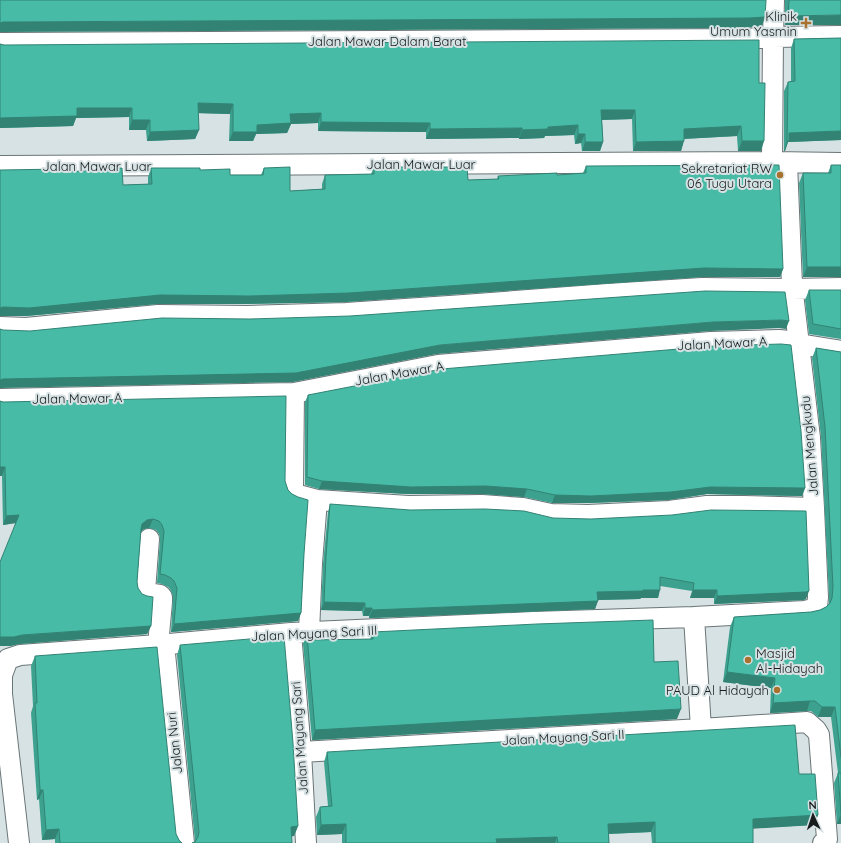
<svg xmlns="http://www.w3.org/2000/svg" width="841" height="843" font-family="Quicksand,sans-serif">
  <rect width="100%" height="100%" fill="#d7e2e4"/>
  <g fill="none" stroke-linecap="round" stroke-linejoin="round">
    <defs>
      <path id="minor" d="M0 43 746 39 773 37 841 36
        M772 162 773 37 774 0
        M0 166 772 162 841 163
        M0 327 26 328 158 315 247 316 346 313 464 305 608 294 702 288 793 289 841 288
        M294 393 293 489 295 493 298 495 317 500 408 506 482 505 523 508 551 514 588 515 669 511 707 506H743L814 508
        M0 399 294 393 438 365 711 342 779 340 789 341 799 344 841 351
        M149 539 145 591 146 593 160 595 162 597V602L158 645
        M694 617 701 729
        M309 632 312 563 317 500
        M291 633 301 752 306 843
        M164 644 184 843
        M301 752 701 729 807 722 816 730 819 735 827 839 823 843
        M19 843 2 694V675L8 659 20 655 158 645 291 633 533 622 694 617 805 611 813 609 817 607 818 597 814 508 810 438 792 285 787 163"/>
    </defs>
    <use href="#minor" stroke="#6a7576" stroke-width="22"/>
    <use href="#minor" stroke="#fff" stroke-width="20"/>
  </g>
  <path fill="#3da18f" d="M785 0H841L785 25Z
    M841 38V140L788 142 785 151H784V91L788 82 791 81V48L794 39Z
    M0 44 4 45 759 83 761 151H738L737 136 684 139 681 151H633L632 119 602 120 603 142 600 151H582L581 143 575 144 574 135 545 136 544 138 519 139V138L426 139V132L318 131V123L291 124 287 133 256 134 253 141H229L230 114 198 113 199 130 195 139 147 141 146 130H129V117L76 118 73 126 0 128Z
    M831 165 841 277H803L799 183 803 173H828Z
    M586 166 783 269 780 277H701L345 302 247 304H157L26 316H0L63 172 97 171 98 168 123 185 148 184V177L151 168 200 170 230 175H261L264 168 290 191 322 189V184L325 175 371 174 374 167 468 180 497 179 498 176 557 175 583 173Z
    M809 290H841V339L809 334 805 300Z
    M816 348 841 352V824H837L834 783 838 773 831 717H818L811 711H807L770 713 771 688 723 682 730 627 734 617 811 612 820 610 826 607 829 605V596L821 437 812 358Z
    M308 395 805 488 802 496 707 494 668 500 588 503H552L524 497 483 494H408L319 489 305 485V402Z
    M0 401 285 481 304 554 301 613 298 621 171 632 173 596 170 589 168 587 162 584 157 583 160 539 159 534 156 530 149 528 144 529 141 532 137 582 138 588 151 626 147 634 19 644 10 646 15 523 3 525 2 476Z
    M330 504 806 599 803 600 714 604V598H690L692 591 660 586 658 598H641L640 599 598 600 595 609 369 618V616H363L362 611 321 610 323 564 328 512Z
    M373 632 654 662 677 719 312 740 303 644 307 635 308 640 370 639Z
    M180 645 298 826 294 836 195 842V841L177 655Z
    M35 656 176 834 179 840 182 843H55V839L42 840 39 799 37 800 31 713 33 706 31 666Z
    M327 752 799 774 818 815 814 825 753 828V843H652L651 832 609 834V843H342V834L317 835 316 817 320 807 328 806 324 762Z"/>
  <path fill="#328374" d="M841 15V25H785L788 16Z
    M765 17 762 26 746 28 0 32V23L3 22Z
    M198 103 233 104 230 114 194 113Z
    M77 108H132L129 117 76 118 73 126 0 128V118Z
    M601 110H635L632 119 598 120Z
    M321 113 318 123 291 124 287 133 256 134 253 141H229L233 132 290 114Z
    M132 120H150L146 130H129Z
    M321 122 430 123 426 132 318 131Z
    M578 125 574 135 545 136 544 138 519 139 522 130 548 127Z
    M741 126 737 136 680 139 684 129Z
    M522 128 519 138 426 139 430 129Z
    M199 130 195 139 147 141 150 132Z
    M841 131V140L788 142 785 151H784L787 141 789 133Z
    M578 134H585L581 143 575 144Z
    M684 141 681 151H633L636 142Z
    M742 141H764L761 151H738Z
    M585 142H603L600 151H582Z
    M807 267H841V277H803Z
    M704 268 783 269 780 277H701L345 302 247 304H157L26 316H0V308L3 307 160 295Z
    M782 320 789 321 786 329 779 328 710 331 437 354 293 382 0 388V380L3 379 440 345 713 322Z
    M0 467H5L2 476H0Z
    M322 481 486 486 527 489 524 497 483 494H408L319 489Z
    M710 487 805 488 802 496 707 494 668 500 588 503H552L555 495Z
    M19 515 16 523 3 525 6 516Z
    M153 519 149 528 144 529 139 533 142 524 147 520Z
    M643 590H660L658 598H641L640 599 595 600 597 592Z
    M693 590H717L714 598H690Z
    M809 591 806 599 803 600 714 604 717 596Z
    M598 601 595 609 369 618 372 610Z
    M324 602 365 603 362 611 321 610Z
    M365 608H372L369 616H363Z
    M301 613 298 621 171 632 174 624Z
    M151 626 147 634 19 644 10 646H0V637Z
    M727 672 775 678 771 688 723 682Z
    M810 701 807 711 770 713 773 703Z
    M822 707H835L831 717H818Z
    M681 709 677 719 312 740 315 730Z
    M40 790H43L39 799 37 800Z
    M841 814V824H837Z
    M818 815 814 825 749 829 753 819Z
    M655 822 651 832 604 834 608 824Z
    M346 824 342 834 317 835 321 825Z
    M298 826 294 836 287 837 291 827Z
    M59 829 55 839 42 840 46 830Z
    M557 837 555 843H495L496 839Z"/>
  <path fill="#47bba6" stroke="#328374" d="M0 0H766L765 17 749 18 3 22 0 23Z
    M789 0H841V15L788 16Z
    M841 38V131L789 133V141H787L788 82 795 81 794 39Z
    M759 40V83H765L764 141H742L741 126 684 129V141L636 142 635 110H601L603 142H585V134H578V125L548 127V129L522 130V128L430 129V123L321 122V113L290 114 291 123 257 125V132H233V104L198 103 199 130 150 132V120H132V108H77V116L0 118V44L4 45Z
    M779 165 783 269 704 268 349 293 250 296 160 295 29 308 3 307 0 308V170L63 169V172L98 170V168H122L123 185 152 184 151 168H200V170L230 169V175H263L264 168 290 167V191L325 189V175L374 174V167H467L468 180 499 179 498 176 557 173V175L586 173V166Z
    M831 165H841V267H807L803 173H831Z
    M809 290H841V329L813 324Z
    M705 291 785 292 789 321 782 320 713 322 440 345 296 373 3 379 0 380V329L3 330 30 331 162 318 250 319 350 316Z
    M781 344 791 345 801 431 805 488 710 487 671 492 591 496 555 495 527 489 486 486 411 487 322 481 307 477 308 395 442 369 714 346Z
    M816 348 841 352V757L835 707H822L815 701H810L773 703 775 678 727 672 734 617 811 612 820 610 826 607 830 603 832 598 833 587 825 427Z
    M286 396 285 481 288 490 292 494 298 497 308 500 304 554 301 613 174 624 177 588 174 581 171 578 165 575 160 574 164 531 162 525 159 521 153 519 147 520 142 524 141 529 137 582 138 588 142 594 147 596 153 597 151 626 22 635 14 637H0V562L19 515 6 516 5 467H0V401L3 402Z
    M330 504 410 510 485 509 524 511 553 518 591 519 672 515 711 510 806 511 809 591 806 592 717 596V590H693L694 583 660 577V590H643V591L597 592 598 601 372 610V608H365V603L324 602 326 556Z
    M653 620 654 662 678 661 681 709 315 730 307 635 308 634V640L373 639V632L537 624Z
    M284 636 293 743 298 826 291 827 292 843H192L195 842 198 837 199 832 180 645Z
    M157 647 176 834 179 840 182 843H60L59 829 46 830 43 790H40L35 703H37L35 656Z
    M795 725 799 774H815L818 815 753 819V843H655V822L608 824 609 843H558L557 837 496 839 497 843H346V824L321 825 320 807 332 806 327 752Z
    M838 773H841V814Z"/>
  <g fill="#a8712d" stroke="#d7e2e4" stroke-width="1.5">
    <path d="M804 17h4v4h4v4h-4v4h-4v-4h-4v-4h4z"/>
    <circle cx="780" cy="175" r="4"/>
    <circle cx="748" cy="660" r="4"/>
    <circle cx="777" cy="690" r="4"/>
  </g>
  <g text-anchor="middle" dominant-baseline="central" stroke-width="4" stroke-linejoin="round" paint-order="stroke">
    <g font-size="13" fill="#181c1d" stroke="#d7e2e4" text-anchor="end">
      <text x="797" y="16">Klinik<tspan x="797" dy="15">Umum Yasmin</tspan></text>
      <text x="772" y="168">Sekretariat RW<tspan x="772" dy="15">06 Tugu Utara</tspan></text>
      <text x="756" y="653" text-anchor="start">Masjid<tspan x="756" dy="15">Al-Hidayah</tspan></text>
      <text x="769" y="690">PAUD Al Hidayah</text>
    </g>
    <g font-size="13" fill="#181c1d" stroke="#d7e2e4">
      <text x="387" y="41">Jalan Mawar Dalam Barat</text>
      <text x="421" y="164">Jalan Mawar Luar</text>
      <text x="97" y="166">Jalan Mawar Luar</text>
      <text transform="translate(722 343) rotate(-3)">Jalan Mawar A</text>
      <text transform="translate(399 373) rotate(-10)">Jalan Mawar A</text>
      <text transform="translate(77 398) rotate(-1)">Jalan Mawar A</text>
      <text transform="translate(809 446) rotate(-95)">Jalan Mengkudu</text>
      <text transform="translate(314 633) rotate(-3)">Jalan Mayang Sari III</text>
      <text transform="translate(563 737) rotate(-3)">Jalan Mayang Sari II</text>
      <text transform="translate(299 738) rotate(-94)">Jalan Mayang Sari</text>
      <text transform="translate(174 743) rotate(-96)">Jalan Nuri</text>
    </g>
  </g>
  <g transform="translate(813 815) rotate(357)" stroke="#d7e2e4" stroke-width="3" paint-order="stroke">
  <path d="M0-3L7 15L0 10L-7 15Z" fill="#181c1d"/>
  <text y="-6" font-size="11" font-weight="bold" text-anchor="middle" fill="#181c1d">N</text>
  </g>
</svg>
